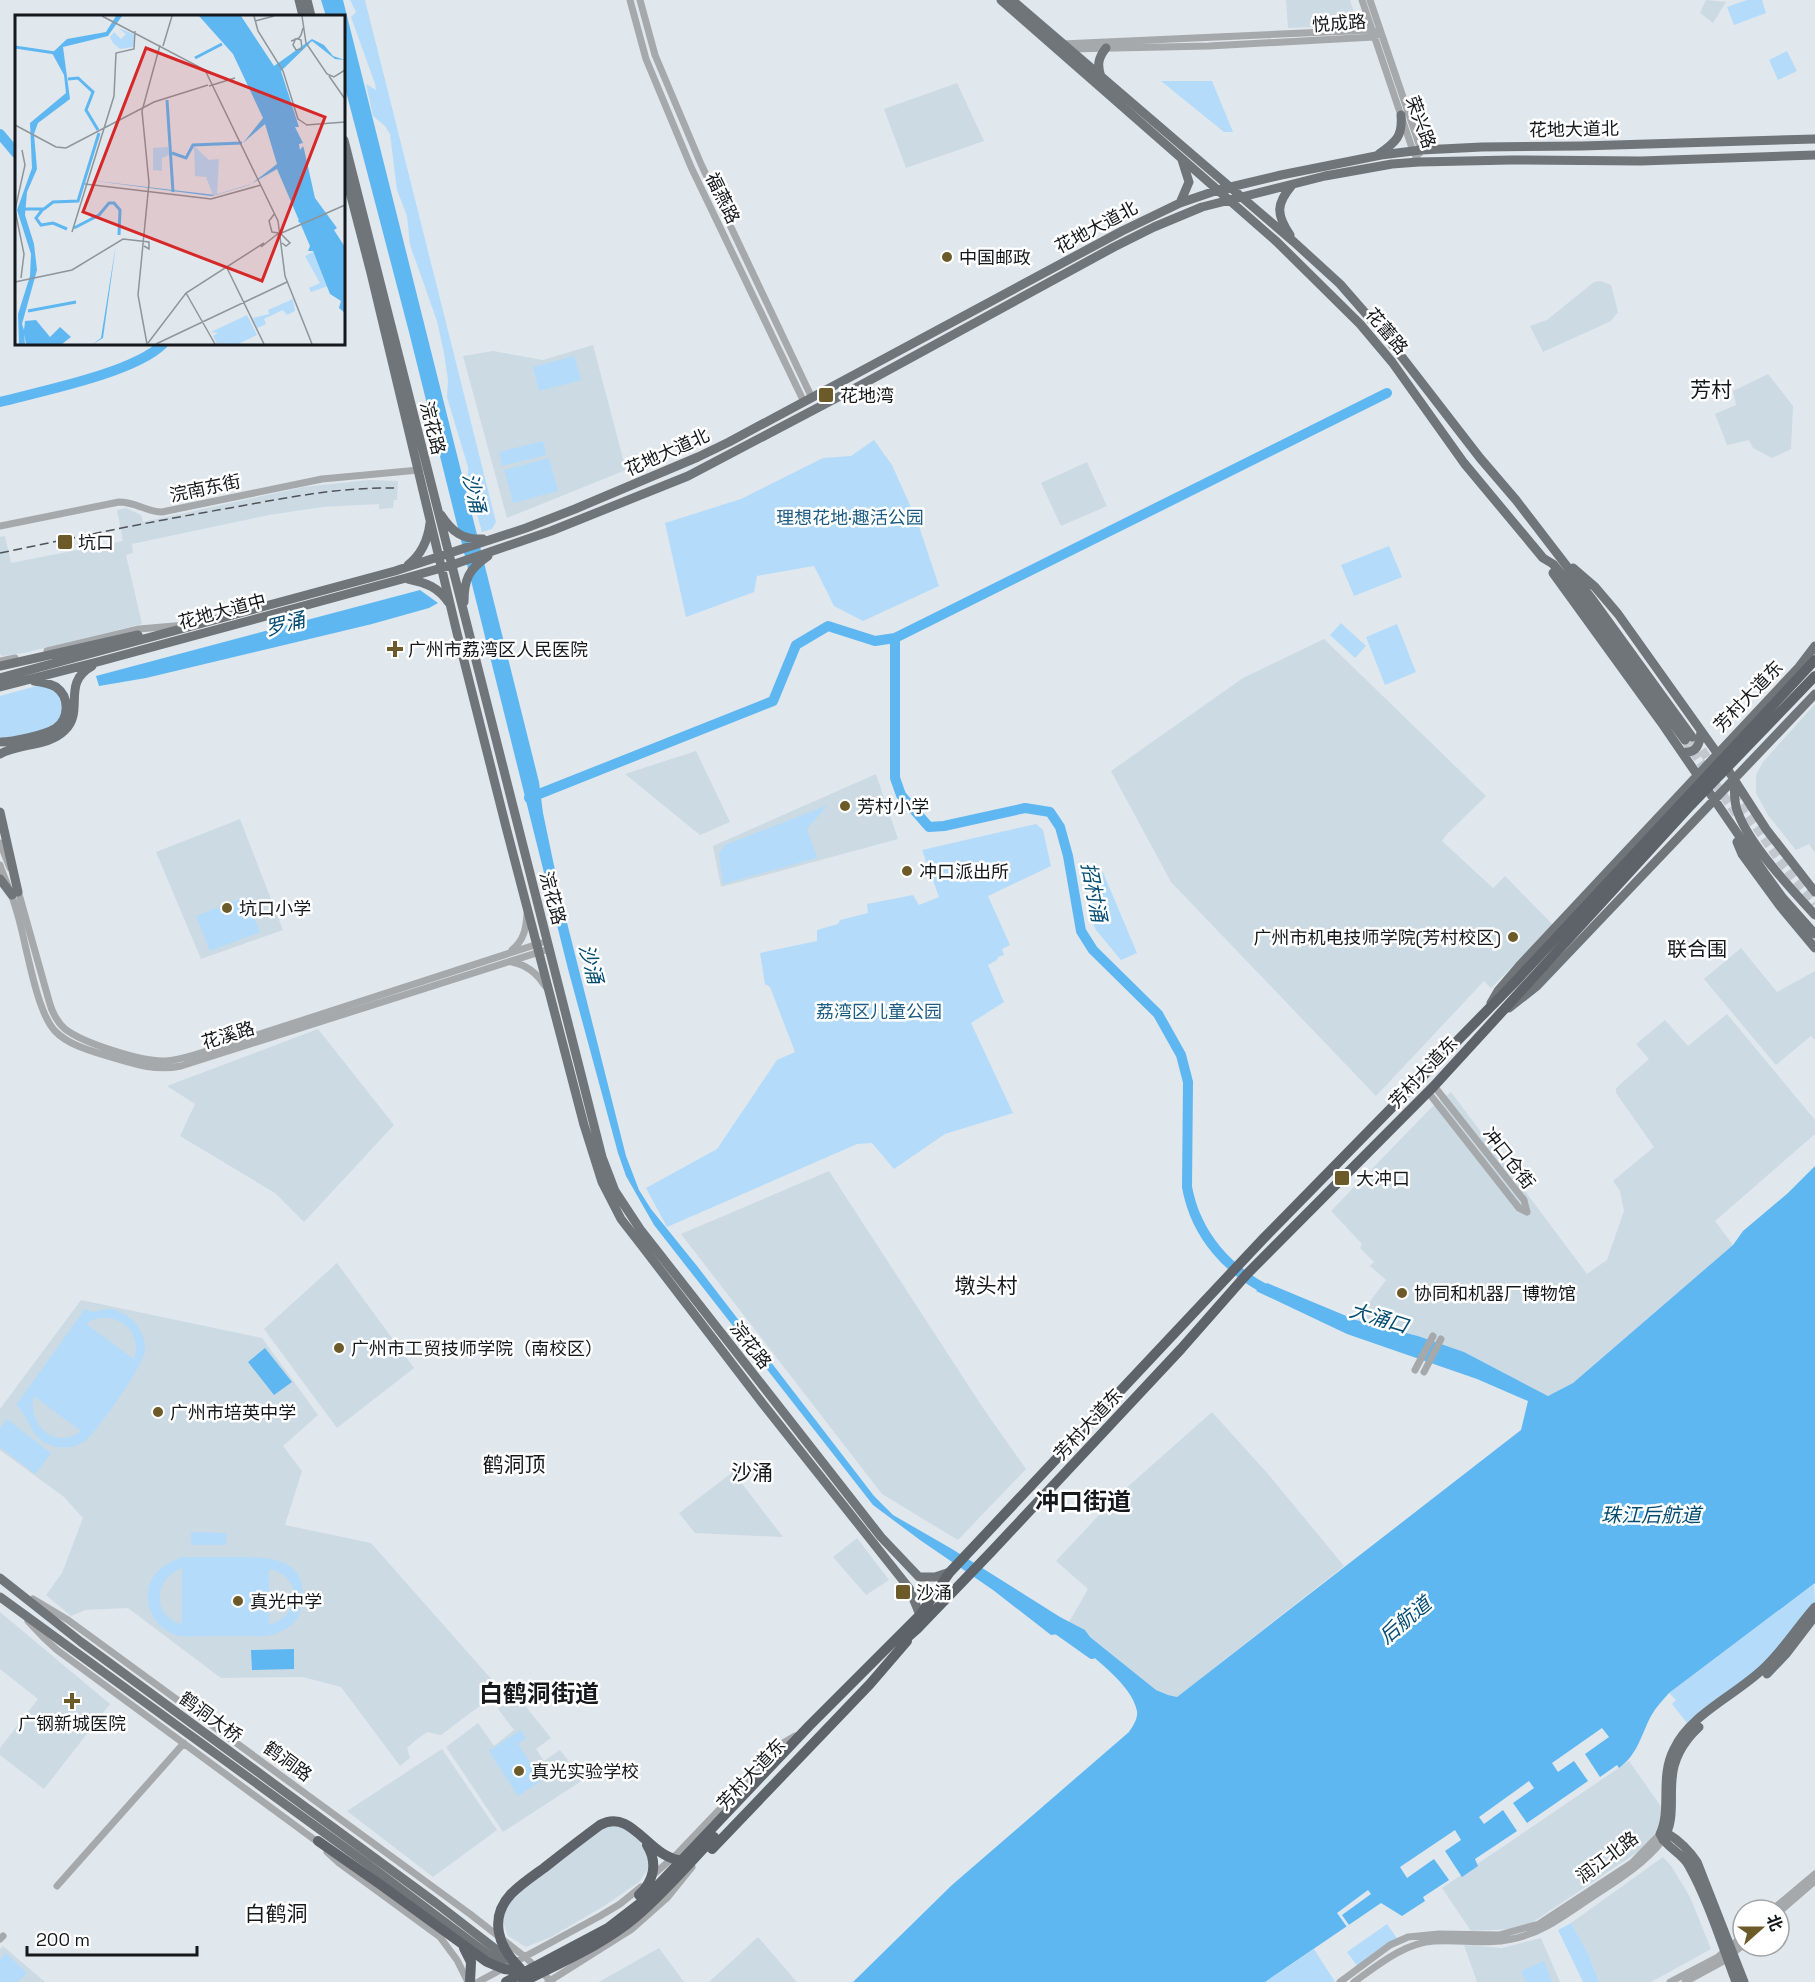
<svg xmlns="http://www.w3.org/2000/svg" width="1815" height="1982" font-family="'Space Grotesk','Noto Sans SC',sans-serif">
  <rect width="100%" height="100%" fill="#e0e7ed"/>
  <path fill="#ccdae4" d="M1286 0H1350L1358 25 1288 28Z
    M1706 0 1726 2 1713 23 1700 13Z
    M957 83 984 141 906 168 884 109Z
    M1601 281 1611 285 1618 312 1611 321 1543 352 1530 326 1547 320 1594 282Z
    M593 345 626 470 507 518 463 356 493 351 543 360Z
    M1768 374 1793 406 1791 449 1772 458 1753 448 1749 440 1727 445 1715 414 1736 405 1733 391Z
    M1087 462 1107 506 1061 526 1041 483Z
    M369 480 398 481 397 500H394L393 508 379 509V504L323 507 269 515 132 544 133 553 126 555 142 624 24 653 2 656 0 654V537L5 536 11 563 123 541 117 510 126 508 141 515 143 522 304 487Z
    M1324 639 1486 796 1447 834 1442 841 1493 888 1505 876 1553 925 1491 988 1484 981 1376 1096 1171 882 1111 771 1243 678Z
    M1815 704V853L1809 844 1796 850 1768 815 1756 793V775L1763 762Z
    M696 751 730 822 700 835 625 774Z
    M876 774 898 839 721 887 713 846Z
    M240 819 283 930 201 959 156 852Z
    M1741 948 1777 992 1815 971V1040L1811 1036 1776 1065 1704 979Z
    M1727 1014 1815 1120V1134L1715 1221 1733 1245 1573 1383 1548 1396 1464 1352 1418 1336 1356 1320 1386 1280 1370 1266 1374 1262 1360 1248 1362 1244 1331 1211 1430 1109 1451 1092 1587 1274 1607 1260 1624 1211 1620 1191 1613 1181 1654 1147 1616 1093V1088L1649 1059 1636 1044 1665 1020 1688 1046Z
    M318 1029 394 1125 304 1222 275 1193 180 1136 195 1104 167 1086Z
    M829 1171 983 1408 1026 1469 958 1540 882 1494 681 1234Z
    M337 1263 414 1368 337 1428 264 1329Z
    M81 1300 262 1338 318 1415 283 1446 302 1471 285 1525 371 1543 501 1690 441 1735 427 1732 416 1740 407 1748 410 1758 400 1766 341 1687 303 1677 221 1678 128 1608 85 1610 71 1616 46 1595 62 1573 83 1518 64 1497 0 1450V1409Z
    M1212 1412 1268 1474 1344 1566 1177 1697 1168 1695 1156 1690 1090 1637 1085 1630 1069 1622 1088 1589 1056 1561 1115 1498Z
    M733 1472 783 1537 695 1533 679 1513Z
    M857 1538 889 1580 866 1595 833 1557Z
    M0 1612 110 1704 44 1789 0 1755V1748L38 1699 0 1669Z
    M515 1693 551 1738 536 1749 544 1761 560 1750 583 1780 503 1832 446 1747 478 1723 494 1746 514 1730 498 1709Z
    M442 1749 497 1830 433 1877 347 1811Z
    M1629 1761 1662 1808 1660 1822 1655 1833 1642 1849 1530 1924 1509 1929 1471 1931 1442 1888Z
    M615 1823 633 1833 645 1848 648 1855V1869L639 1882 604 1906 551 1937 526 1947 508 1936 504 1925V1915L508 1904 526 1885 601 1828Z
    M1663 1857 1672 1867 1690 1897 1711 1949 1651 1982H1599L1589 1955 1571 1923Z
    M758 1937 797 1982H709Z
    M1541 1938 1560 1982H1477L1464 1945 1502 1948Z
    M3 1946 45 1982H0V1949Z
    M659 1948 684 1982H599Z"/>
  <path fill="#b4dcfa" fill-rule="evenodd" d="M350 0H365L496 522 492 529 482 532 468 484V467L447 397 448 380 444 353 437 321 410 245 407 216 397 190 390 134 385 126 373 116 366 84 376 90 375 84 351 17 356 12Z
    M1747 0H1762L1766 13 1734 25 1727 7Z
    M1787 51 1797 71 1778 80 1769 60Z
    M1161 81H1212L1233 132H1224Z
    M574 356 581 380 539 391 533 367Z
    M874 440 892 465 918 523 939 586 863 621 834 606 814 566 757 576 754 592 686 617 665 523 741 499 823 458 851 456Z
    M543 441 546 455 502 466 499 452Z
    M549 458 558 491 513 503 504 470Z
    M1389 546 1402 577 1354 596 1341 565Z
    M1341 623 1366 646 1355 658 1330 635Z
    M1397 624 1416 672 1385 685 1366 637Z
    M40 685 56 691C77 731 33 731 6 738L0 737V696Z
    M828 805 807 829 817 858 723 884 719 853 725 845Z
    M1036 824 1043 830 1051 866 988 896 1010 945 1002 949 1004 955 998 957 997 960 988 965 1004 1002 971 1023 1013 1113 945 1134 894 1169 872 1143 857 1144 667 1227 646 1188 717 1149 777 1060 795 1052 770 987 765 984 760 953 817 941V930L838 924 840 920 868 913 867 904 913 895 919 905 939 897 922 850Z
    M1102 870 1137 953 1121 960 1096 930 1091 919 1088 877Z
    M246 897 260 932 210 951 196 916Z
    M85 1309 92 1312C98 1311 103 1309 110 1309 128 1311 147 1331 145 1350 144 1365 97 1432 85 1441 75 1448 61 1449 50 1445 29 1438 30 1416 16 1405ZM100 1318C124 1316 142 1335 134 1359L86 1324 92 1320ZM34 1397H35L81 1431C56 1451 27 1425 34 1397Z
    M7 1419 51 1453 35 1474 0 1447V1428Z
    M191 1532 227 1533 226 1545H191Z
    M182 1557C199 1557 216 1557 233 1557 270 1557 312 1557 301 1609 297 1626 282 1632 267 1636 247 1636 227 1636 207 1636 198 1636 188 1637 179 1636 159 1631 145 1611 148 1591 151 1572 166 1563 182 1557ZM182 1568V1624H181C151 1616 154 1578 182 1568ZM269 1569C303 1576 302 1615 269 1625Z
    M1814 1584 1815 1603 1764 1664 1687 1723 1672 1704 1676 1700 1669 1693Z
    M520 1730 526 1738 518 1744 542 1780 518 1796 489 1751Z
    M1571 1923 1589 1955 1599 1982H1583L1558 1930Z
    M1387 1924 1398 1940 1358 1967 1347 1952Z
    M1314 1949 1335 1982H1265Z
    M6 1953 27 1973 18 1982H2L0 1980V1959Z
    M1544 1961 1552 1982H1526L1521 1971Z"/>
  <path fill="#5fb7f2" d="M321 0H343L539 782 543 813 561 899 626 1156 639 1190 651 1209 697 1266 874 1496 893 1515 952 1549 1060 1617 1085 1630 1090 1637 1156 1690 1168 1695 1177 1697 1521 1430 1528 1401 1477 1379 1347 1334 1256 1291 1267 1283 1356 1320 1418 1336 1464 1352 1548 1396 1573 1383 1733 1245 1743 1231 1788 1193 1815 1166V1583L1669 1693C1663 1700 1656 1707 1651 1716 1641 1735 1638 1754 1619 1768L1617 1765 1600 1777 1585 1754 1609 1737 1602 1728 1552 1763 1558 1772 1574 1761 1588 1781 1527 1823 1513 1803 1534 1788 1529 1781 1479 1817 1484 1824 1503 1810 1517 1831 1475 1859 1478 1866 1462 1877 1445 1851 1461 1840 1455 1830 1400 1867 1407 1878 1434 1859 1449 1880 1423 1897 1425 1901 1402 1916 1381 1903 1265 1982H853L952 1885 1129 1732C1133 1726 1138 1719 1137 1711 1132 1684 1091 1656 1071 1638L1065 1633 1051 1635 993 1590 920 1540 873 1505 654 1225 626 1176 618 1153 568 969 409 332 344 84V16H326Z
    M420 590 438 603 429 608 372 624 146 678 99 686 96 676Z
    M265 1348 292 1382 274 1395 248 1362Z
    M294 1649V1669L252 1670 251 1650Z"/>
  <path fill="#e0e7ed" d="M1368 1890 1371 1894 1342 1915 1349 1925 1347 1927 1337 1913Z"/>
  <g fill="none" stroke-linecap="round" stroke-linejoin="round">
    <path stroke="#5fb7f2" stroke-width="10" d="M0 134 16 153
      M0 402C41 391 134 373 163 344
      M895 638V778L901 795 929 827 944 826 1025 808 1050 812 1060 827 1068 856 1081 931 1093 950 1158 1014 1181 1055 1188 1082 1187 1187C1196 1236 1229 1272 1273 1293
      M529 798 773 701 796 645 828 626 875 641 895 638 1387 393
      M1051 1625 1092 1654"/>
    <path stroke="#c2c8ce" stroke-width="9" stroke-dasharray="9 4.5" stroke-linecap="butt" d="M1694 739 1783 865 1815 904
      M1685 740 1737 815"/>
    <path stroke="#a6a9ab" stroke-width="7" d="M630 0 646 59 691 167 804 402
      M640 0 655 55 701 164 812 398
      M1362 0 1413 151 1419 162
      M1370 0 1421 150 1420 153
      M1062 44 1372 30 1380 33
      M1069 49 1209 46 1374 37 1380 33
      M0 526 119 502C136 502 147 512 162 512L322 479 419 470
      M47 651 139 629 186 625
      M0 661 15 658
      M0 843 10 868
      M0 865C5 880 12 894 16 909 26 939 35 1010 55 1031 69 1046 95 1052 114 1058 137 1065 157 1071 181 1066L549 949
      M17 887 49 1001C52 1012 56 1021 65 1029 83 1043 142 1062 165 1061 184 1060 204 1051 223 1046L541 943
      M512 950C524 940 526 929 527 914
      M512 962C527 965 537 973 545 986
      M1434 1086 1524 1200 1527 1212
      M1428 1092 1519 1208 1527 1212
      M1415 1370 1433 1336
      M1424 1372 1441 1339
      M33 1599 68 1620 105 1647 470 1914 525 1957 550 1980
      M28 1621 45 1639 57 1650 319 1843
      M327 1852 339 1863 440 1937 457 1960 468 1982
      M651 1877 678 1853 783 1743 795 1736
      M57 1886 184 1743
      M1772 1910 1815 1874
      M1779 1912 1815 1881
      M0 1939 3 1936
      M478 1982 600 1916 620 1904 641 1887
      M548 1982 632 1929 667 1898 692 1867
      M1340 1982 1390 1945 1408 1937 1439 1934 1499 1935 1539 1924 1632 1863 1660 1834
      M1354 1982C1378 1965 1404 1943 1434 1941 1460 1939 1486 1945 1512 1939 1543 1933 1566 1914 1592 1897 1618 1880 1643 1865 1663 1840
      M1670 1982 1718 1957 1743 1936
      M1685 1982 1722 1962 1743 1945"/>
    <path stroke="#707579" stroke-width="9" d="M299 0 303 16
      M307 0 311 16
      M1001 0 1277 242 1360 324 1392 362 1464 463 1543 558 1553 564 1578 594 1685 740
      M1012 0 1294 242 1340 284 1388 339 1480 458 1516 500 1592 599 1692 737
      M1101 77C1097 65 1098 58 1106 48
      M344 140 602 1157 615 1191 640 1229 881 1537 919 1577H935L950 1572
      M1379 154C1396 142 1403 136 1401 115
      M344 169 371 273 457 633 506 827 584 1125 602 1182 621 1219 642 1246 763 1404 909 1588 920 1615
      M1180 203 1189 182 1182 160
      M1290 235C1276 214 1276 204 1292 185
      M441 515C452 532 463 540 483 539
      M408 565C422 554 428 540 430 523
      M1573 568 1595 587 1618 614 1717 753 1766 829 1815 892
      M1553 573 1661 722 1766 875 1782 897 1815 934
      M408 579C427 583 438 587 449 603
      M464 602C464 579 469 569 488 556
      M0 666 138 635
      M0 678 395 571 526 528 575 509 698 457 729 442 1122 231 1180 203 1218 190 1281 175 1381 155 1421 150 1482 147 1581 146 1815 139
      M0 687 101 661 406 578 452 565 551 531 688 476 861 385 1114 247 1154 227 1202 207 1325 176 1392 164 1419 162 1511 160 1641 161 1815 155
      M0 742C13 742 45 735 56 728 69 719 70 697 56 687 49 683 42 682 34 681
      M1682 752C1697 754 1700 744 1701 731
      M0 754C20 743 48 747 65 730 85 711 61 683 92 666
      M1735 780C1734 791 1734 803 1738 813 1750 845 1791 889 1815 915
      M0 812 18 892
      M1737 842 1742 854 1780 906 1815 948
      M0 879 12 895
      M1491 1003 1498 991 1521 964 1799 667 1815 646
      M1509 1008 1537 986 1815 694
      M0 1578 81 1642 436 1903 511 1961
      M0 1597 366 1863 502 1965
      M1767 1674 1786 1654 1815 1616
      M1660 1834C1672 1809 1659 1778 1674 1749 1690 1714 1738 1694 1765 1667 1784 1649 1798 1626 1815 1607
      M1664 1834 1667 1833C1680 1841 1689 1850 1697 1862L1744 1982
      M1661 1836C1666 1847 1682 1853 1689 1866 1708 1900 1722 1945 1736 1982
      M1663 1840C1675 1821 1670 1802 1672 1780 1673 1759 1684 1741 1699 1727"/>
    <path stroke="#5d6368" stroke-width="10" d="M900 1644 917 1629 992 1551 1181 1349 1247 1274 1434 1086 1691 805 1815 676
      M318 1841 381 1885 487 1962 504 1969 526 1972
      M712 1849 870 1684 907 1641
      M639 1895C654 1881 658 1863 647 1845
      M464 1948 471 1962 470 1982
      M520 1968C499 1948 488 1919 511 1894 521 1884 533 1876 544 1868 563 1853 581 1839 600 1825 634 1807 648 1860 685 1861
      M506 1982 608 1928 643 1901 809 1726 920 1615 950 1572 1263 1239 1514 983 1815 660
      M523 1982C561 1962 603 1945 636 1917 664 1893 689 1864 714 1837"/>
    <path stroke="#505457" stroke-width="1.5" stroke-dasharray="9 4.5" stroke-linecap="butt" d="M0 553C77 537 153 521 230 508 285 498 339 487 394 488"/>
  </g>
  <g fill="#6c5b29" stroke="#fff" stroke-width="2">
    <circle cx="947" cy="257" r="6"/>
    <rect x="818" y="387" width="16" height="16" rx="3"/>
    <rect x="57" y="534" width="16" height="16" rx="3"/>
    <path d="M392 640h6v6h6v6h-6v6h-6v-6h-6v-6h6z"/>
    <circle cx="845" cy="806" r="6"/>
    <circle cx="907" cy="871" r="6"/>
    <circle cx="227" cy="908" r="6"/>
    <circle cx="1513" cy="937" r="6"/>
    <rect x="1334" y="1170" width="16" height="16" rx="3"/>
    <circle cx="1402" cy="1293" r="6"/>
    <circle cx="339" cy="1348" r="6"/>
    <circle cx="158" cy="1412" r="6"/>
    <rect x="895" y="1584" width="16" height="16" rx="3"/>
    <circle cx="238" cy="1601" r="6"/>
    <path d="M69 1692h6v6h6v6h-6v6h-6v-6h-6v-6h6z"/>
    <circle cx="519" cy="1771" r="6"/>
  </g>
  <g text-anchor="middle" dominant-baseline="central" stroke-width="5" stroke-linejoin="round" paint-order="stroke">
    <g font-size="18" fill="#16191b" stroke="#fff">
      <text transform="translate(1339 23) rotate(-4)">悦成路</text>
      <text transform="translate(1421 122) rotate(70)">荣兴路</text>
      <text transform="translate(1574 129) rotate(-1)">花地大道北</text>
      <text transform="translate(723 198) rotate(64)">福燕路</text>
      <text transform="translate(1096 227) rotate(-28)">花地大道北</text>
      <text transform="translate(1387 331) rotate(50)">花蕾路</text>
      <text transform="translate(433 428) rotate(76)">浣花路</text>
      <text transform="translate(667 452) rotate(-24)">花地大道北</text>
      <text transform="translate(205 488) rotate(-12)">浣南东街</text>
      <text transform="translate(222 611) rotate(-15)">花地大道中</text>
      <text transform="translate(1748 696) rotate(-46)">芳村大道东</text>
      <text transform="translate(553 898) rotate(75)">浣花路</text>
      <text transform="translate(228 1035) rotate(-17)">花溪路</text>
      <text transform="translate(1423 1072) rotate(-47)">芳村大道东</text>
      <text transform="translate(1509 1158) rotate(52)">冲口仓街</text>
      <text transform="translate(751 1345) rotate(52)">浣花路</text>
      <text transform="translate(1088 1424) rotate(-47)">芳村大道东</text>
      <text transform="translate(211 1717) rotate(36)">鹤洞大桥</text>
      <text transform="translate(288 1761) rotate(36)">鹤洞路</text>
      <text transform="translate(751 1774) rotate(-47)">芳村大道东</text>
      <text transform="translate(1607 1857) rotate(-37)">润江北路</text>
    </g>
    <g font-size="18" fill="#16191b" stroke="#fff" text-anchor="start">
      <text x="959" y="257">中国邮政</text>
      <text x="840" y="395">花地湾</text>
      <text x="78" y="542">坑口</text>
      <text x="408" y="649">广州市荔湾区人民医院</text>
      <text x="857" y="806">芳村小学</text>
      <text x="919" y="871">冲口派出所</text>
      <text x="239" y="908">坑口小学</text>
      <text x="1501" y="937" text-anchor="end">广州市机电技师学院(芳村校区)</text>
      <text x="1356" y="1178">大冲口</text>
      <text x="1414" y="1293">协同和机器厂博物馆</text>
      <text x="351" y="1348">广州市工贸技师学院（南校区）</text>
      <text x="170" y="1412">广州市培英中学</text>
      <text x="916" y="1592">沙涌</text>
      <text x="250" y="1601">真光中学</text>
      <text x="72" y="1723" text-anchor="middle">广钢新城医院</text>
      <text x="531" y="1771">真光实验学校</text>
    </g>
    <g font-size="18" fill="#1d5c84" stroke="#fff">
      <text x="850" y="517">理想花地·趣活公园</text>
      <text x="879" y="1011">荔湾区儿童公园</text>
    </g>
    <g font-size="20" font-style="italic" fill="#034c72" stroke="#fff">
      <text transform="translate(474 493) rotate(77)">沙涌</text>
      <text transform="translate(285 624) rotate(-14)">罗涌</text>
      <text transform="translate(1094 892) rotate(79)">招村涌</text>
      <text transform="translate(591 964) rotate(75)">沙涌</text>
      <text transform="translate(1379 1318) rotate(17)">大涌口</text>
      <text x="1651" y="1515">珠江后航道</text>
      <text transform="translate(1405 1620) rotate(-40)">后航道</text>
    </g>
    <g font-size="20" fill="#16191b" stroke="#fff">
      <text x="1697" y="949">联合围</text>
    </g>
    <g font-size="21" fill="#16191b" stroke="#fff">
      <text x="1711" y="389">芳村</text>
      <text x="986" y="1285">墩头村</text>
      <text x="514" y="1464">鹤洞顶</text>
      <text x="752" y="1472">沙涌</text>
      <text x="276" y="1913">白鹤洞</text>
    </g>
    <g font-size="24" font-weight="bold" fill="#16191b" stroke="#fff">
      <text x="1083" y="1501">冲口街道</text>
      <text x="539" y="1693">白鹤洞街道</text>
    </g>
  </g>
  <g transform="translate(15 15)">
    <rect width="330" height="330" fill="#e0e7ed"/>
    <path d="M103 13 119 19V32L105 34 98 28 95 22 99 17 106 24 111 19ZM179 131 194 145 204 144 202 179 198 180 191 162 180 161ZM153 132 154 140 147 143V156L138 155V133ZM298 237 313 271 296 277 294 273 305 268 290 241ZM278 284 280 296 272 300 268 295 249 304 251 309 242 313 238 303 254 299 253 295ZM232 300 242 320 223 329H202L198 321 203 318 196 317Z" fill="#b4dcfa"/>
    <path d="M101 1H107L93 21 48 32 55 84 23 108 19 119 22 154 12 177 10 200 19 229 22 255 7 309 9 315 10 306 21 305 35 322 45 312 56 322 47 329H11L9 319 10 329H4L3 299 15 261 16 239 2 195 17 153 15 108 51 78 49 60 37 38 52 24 91 17ZM184 1H226L259 51 297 24 309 30 318 41 330 45 320 44 297 26 266 56 284 112H280L288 128 284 129 285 135 288 131 289 134 300 183 322 213 319 215 330 232V298L324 293 326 286 315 279 298 236H293L295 231 262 154 234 170 201 180 196 181 73 165 200 180 236 169 262 149 250 109 228 128 248 103 218 39ZM101 229 88 323 78 329 86 323Z" fill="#5fb7f2"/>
    <path fill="none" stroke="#5fb7f2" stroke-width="3" d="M200 1 211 25M0 32 40 38M180 43 207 29M53 64 63 63 78 77 71 95 83 115M152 85 158 177M157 138 171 143 178 130 227 128M7 194H29L38 187 63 186 84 118M28 194 21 203 26 210 38 208 52 214M284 207 302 188M59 213 84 200 94 188H99L105 195 104 220M13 296 61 287"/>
    <path fill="none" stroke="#8f9599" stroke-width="1.5" d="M87 1 190 55 263 206 270 261 297 329M239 1 243 16 268 56 283 104 292 110M287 1 291 28 312 59 319 62 330 55M240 6 259 1M276 26 279 25 280 24H283L286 25 287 34 281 35 278 30 280 25V24H281L284 23 286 20 288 13M148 31 157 1M314 61 330 84M194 71 220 63M0 110 41 132 51 133 139 87 193 70M291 110 330 107M70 169 196 184 246 170M260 198 254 206 257 217 264 218M57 217 99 81 101 38 119 34 120 16M264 217 275 228 271 231 267 228M262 220 330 190M246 232 265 217M212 253 249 329M6 263 9 239 0 195 10 150 7 135M0 267 57 255 108 224 134 227V234L129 231M171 278 200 329M133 328 171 278 249 228M132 329 123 280 134 168 127 96 145 30M141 329 272 267"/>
    <path fill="#d62828" fill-opacity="0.15" stroke="#d62828" stroke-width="3" d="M131 33 310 102 247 266 68 197Z"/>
    <rect width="330" height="330" fill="none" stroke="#16191b" stroke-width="3"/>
  </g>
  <g transform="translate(1761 1928) rotate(69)"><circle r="28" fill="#ffffff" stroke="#a2a3a4" stroke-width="1.5"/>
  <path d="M0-4.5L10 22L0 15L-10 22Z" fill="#6c5b29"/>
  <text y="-9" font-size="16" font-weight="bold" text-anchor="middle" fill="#16191b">北</text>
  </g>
  <path d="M27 1946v9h170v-9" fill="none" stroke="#16191b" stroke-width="3"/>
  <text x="36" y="1946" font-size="18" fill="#16191b" stroke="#ffffff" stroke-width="4.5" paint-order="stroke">200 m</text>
</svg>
